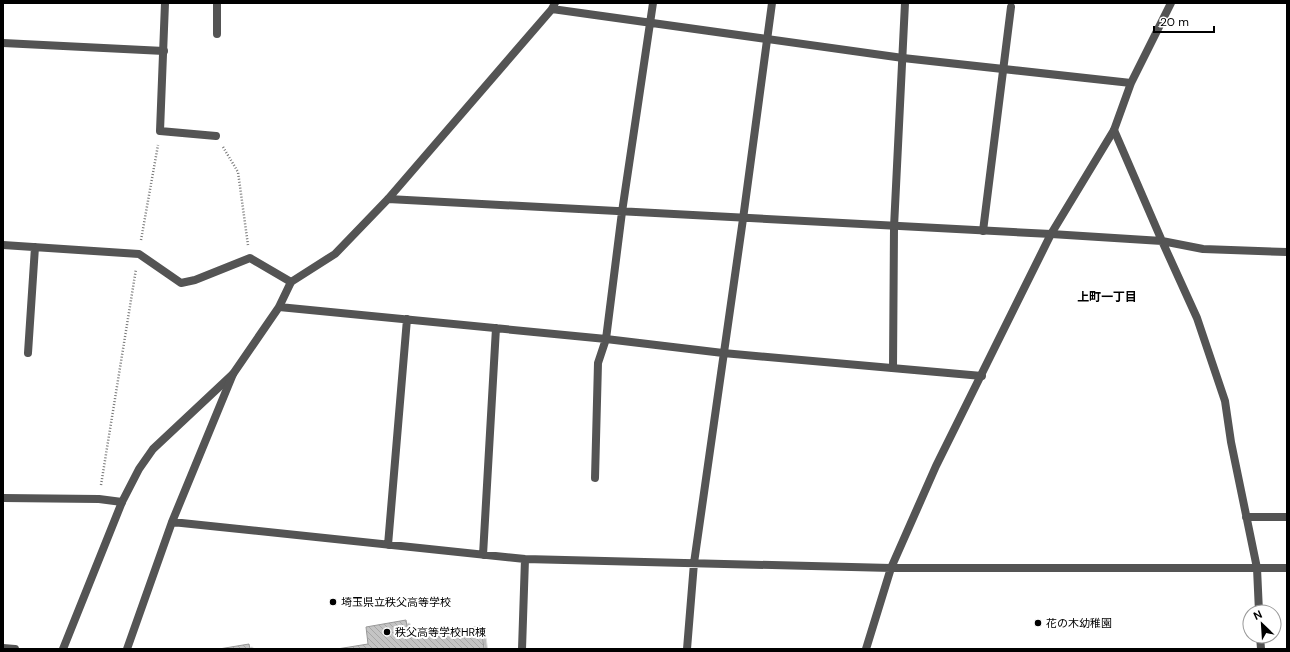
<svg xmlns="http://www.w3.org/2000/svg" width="1290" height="652" font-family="'DM Sans','Noto Sans JP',sans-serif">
  <defs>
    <pattern id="building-back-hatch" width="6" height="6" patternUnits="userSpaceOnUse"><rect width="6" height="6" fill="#c4c4c4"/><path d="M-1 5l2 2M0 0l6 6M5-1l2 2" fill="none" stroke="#a7a7a7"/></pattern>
    <filter id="shadow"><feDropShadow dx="3.5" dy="3.5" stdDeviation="0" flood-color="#0004"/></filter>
  </defs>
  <rect width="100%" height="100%" fill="#fff"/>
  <path fill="url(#building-back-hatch)" stroke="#989898" filter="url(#shadow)" d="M406 620 409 638 481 626 484 649H337L368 644 366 627Z
    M249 644 250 649H219Z"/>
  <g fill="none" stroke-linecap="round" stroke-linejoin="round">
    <path stroke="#767676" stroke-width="2.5" stroke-dasharray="1 2" stroke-linecap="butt" d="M223 147 238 172 248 245
      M141 240 158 145
      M101 485 136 269"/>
    <path stroke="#545454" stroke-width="8" d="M217 3V34
      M3 43 164 51
      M743 219 772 3
      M983 231 1011 7
      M3 245 139 254 181 283 195 280 250 258 291 282
      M28 353 35 247
      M893 368 894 227 905 3
      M891 568 936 466 1051 234 1114 130
      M3 648 15 649
      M63 649 122 502 139 469 153 449 233 374"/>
    <path stroke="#545454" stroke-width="8" d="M165 3 160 131 216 136
      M1171 3 1131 83 1114 130 1162 241 1197 318 1225 401 1231 442 1257 568 1259 612
      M552 9 903 58 1131 83
      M388 199 1051 234 1162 241 1203 249 1287 252
      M279 307 606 339 723 353 982 376
      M595 478 598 363 606 339 622 212 653 3
      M3 498 99 499 122 502
      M1246 517H1287
      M172 522 525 559 891 568H1287
      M388 545 407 319
      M483 555 496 328
      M1260 636 1261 649
      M127 649 172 522 233 374 279 307 291 282 335 254 388 199 552 9 555 3
      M522 649 525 559
      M687 649 694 563 743 219
      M866 649 891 568"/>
  </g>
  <g fill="#000" stroke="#fff" stroke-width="1.5">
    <circle cx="333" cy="602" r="4"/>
    <circle cx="1038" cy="623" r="4"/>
    <circle cx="387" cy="632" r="4"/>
  </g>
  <g text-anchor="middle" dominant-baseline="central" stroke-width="4" stroke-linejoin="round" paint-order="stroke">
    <g font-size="11" fill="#000" stroke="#fff" text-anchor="start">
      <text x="341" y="602">埼玉県立秩父高等学校</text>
      <text x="1046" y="623">花の木幼稚園</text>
      <text x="395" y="632">秩父高等学校HR棟</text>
    </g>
    <g font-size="12" font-weight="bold" fill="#000" stroke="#fff">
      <text x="1107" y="297">上町一丁目</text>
    </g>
  </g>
  <rect width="1290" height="652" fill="none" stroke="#000000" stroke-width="8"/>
  <g transform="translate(1262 624) rotate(335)"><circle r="19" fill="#ffffff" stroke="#999999"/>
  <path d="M0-3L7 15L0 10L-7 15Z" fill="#000000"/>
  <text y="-6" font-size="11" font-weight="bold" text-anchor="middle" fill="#000000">N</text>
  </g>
  <path d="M1154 26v6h60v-6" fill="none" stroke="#000000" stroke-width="2"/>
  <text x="1160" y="26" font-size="12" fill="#000000" stroke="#ffffff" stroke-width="3" paint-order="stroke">20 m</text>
</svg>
